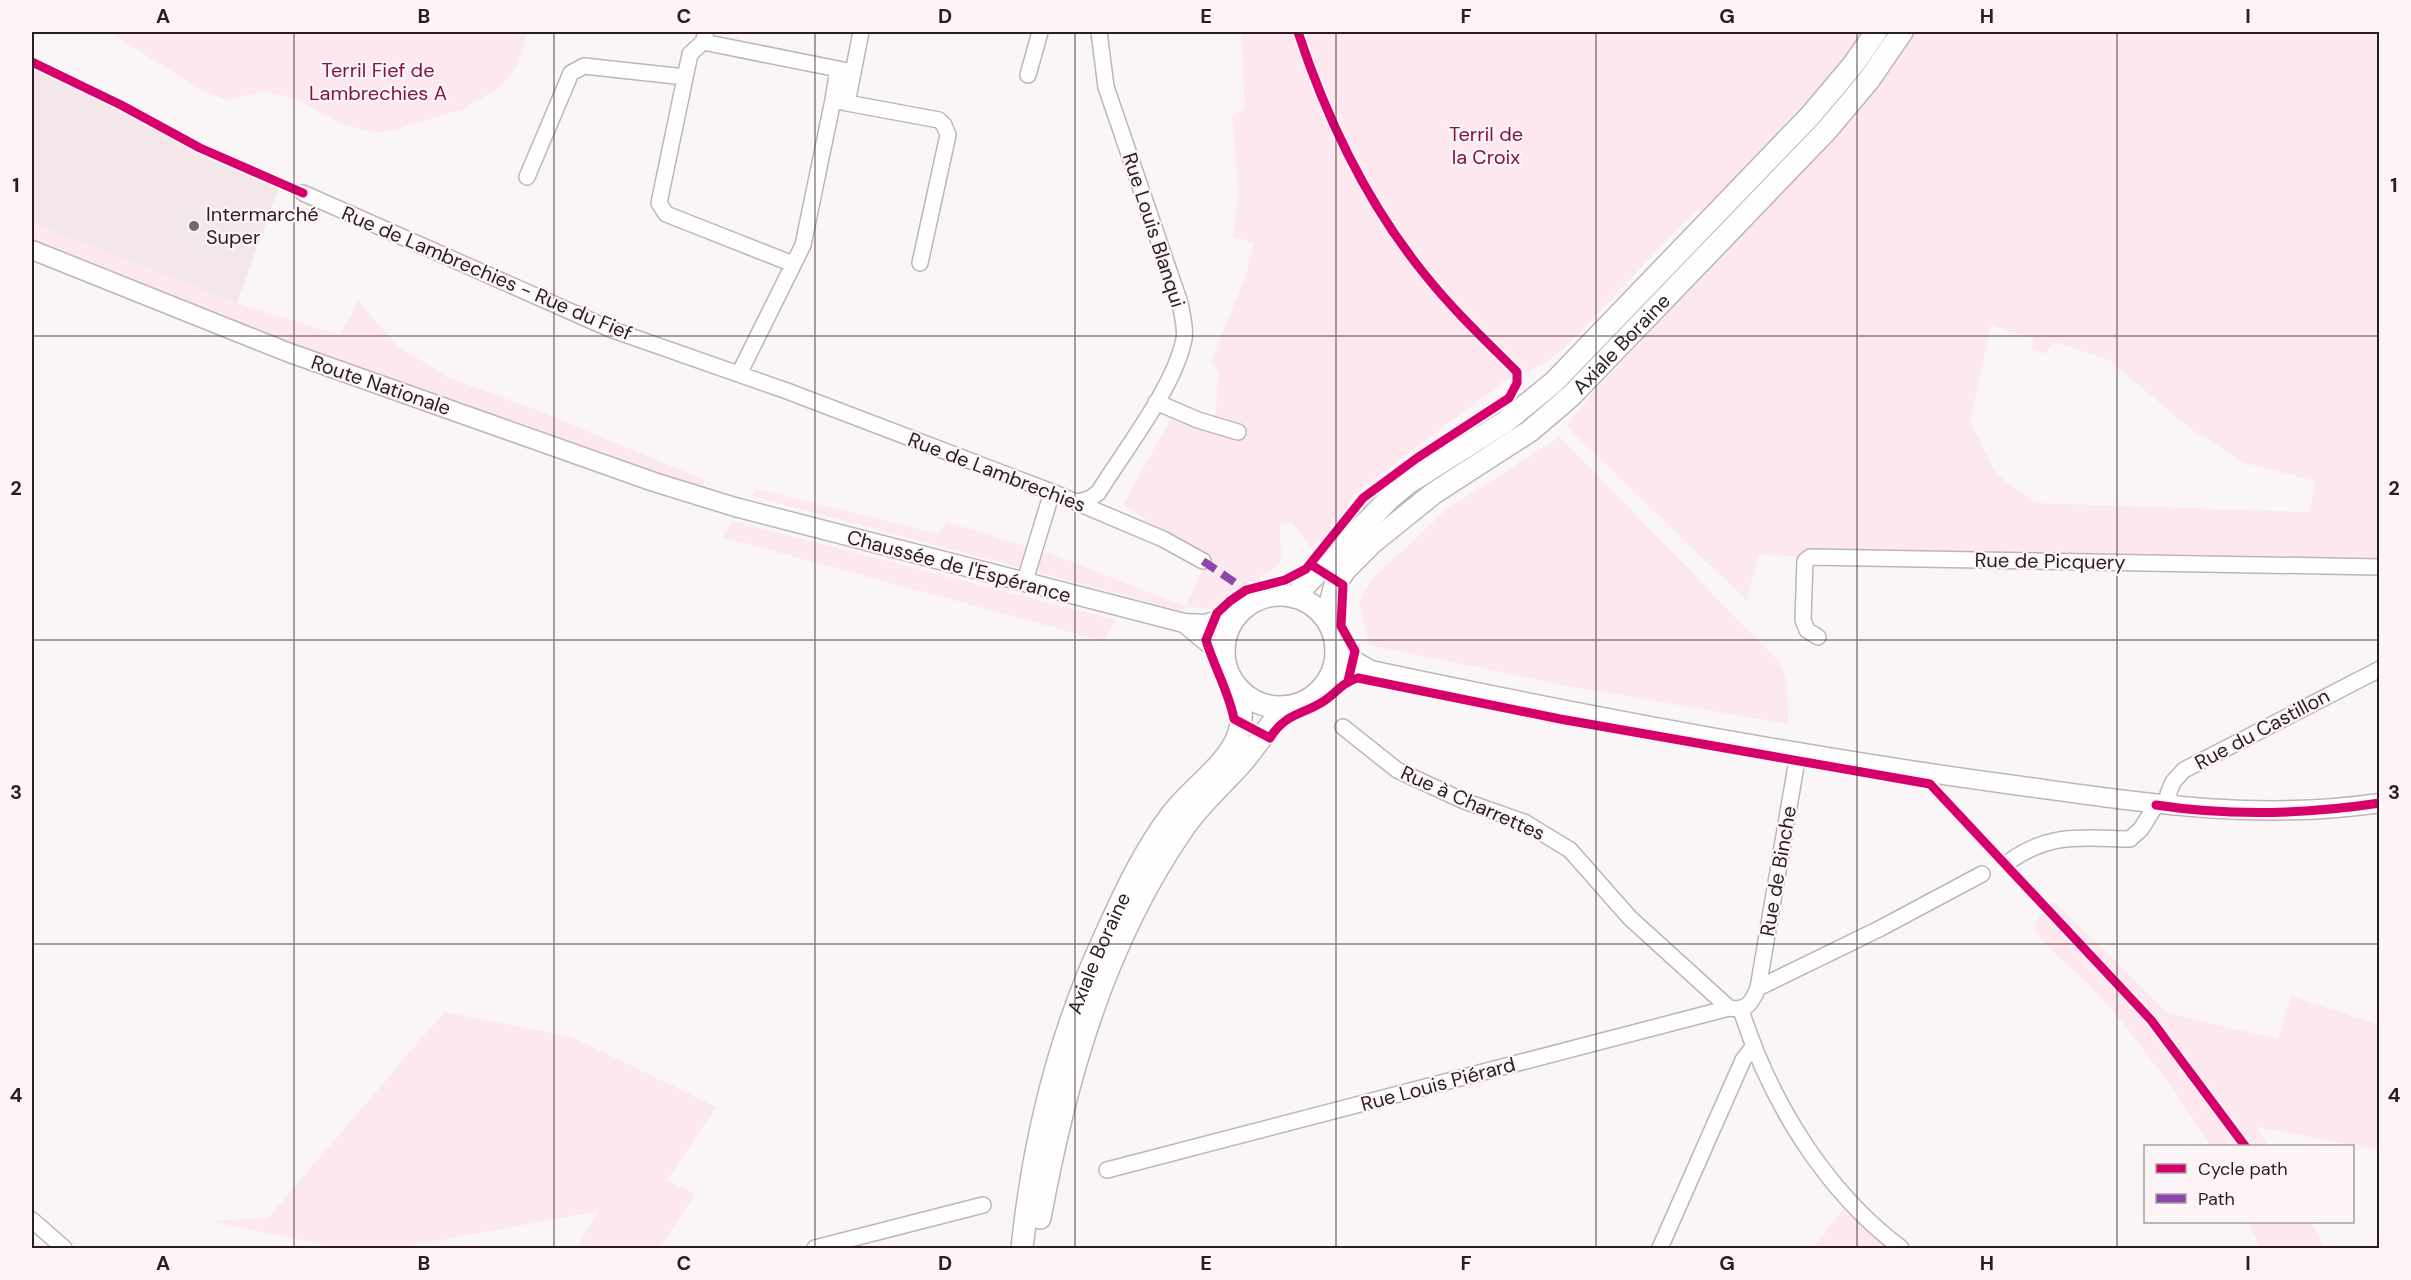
<svg xmlns="http://www.w3.org/2000/svg" width="2411" height="1280" font-family="'DM Sans',sans-serif">
  <rect width="100%" height="100%" fill="#faf6f7"/>
  <path fill="#f4e7ea" d="M32 62 279 188 237 303 32 223Z"/>
  <path fill="#fce8ee" fill-rule="evenodd" d="M110 32H527L517 66 501 86 463 109 394 130 372 133 339 123 296 99 264 91 228 100 201 90Z
    M1241 32H1866L1828 85 1708 212 1695 211 1573 339 1546 363 1504 381 1353 496 1336 528 1311 547 1292 522 1280 525 1281 562 1217 609 1186 607 1182 611 752 496 757 489 938 534 947 522 1052 554 1186 607 1207 558 1123 505 1171 418 1214 429 1219 373 1211 361 1246 275 1254 243 1233 237 1239 191 1232 117 1245 109Z
    M1911 32H2379V567L1758 555 1747 601 1566 426 1591 395 1778 193ZM1991 325 2034 339 2031 349 2046 354 2053 342 2109 360 2191 429 2245 463 2315 481 2310 512 2035 503 1996 474 1970 422Z
    M32 223 237 303 340 335 358 301 398 346 447 377 534 409 705 480 702 488 315 355 32 243Z
    M1560 437 1780 663 1787 681 1788 724 1573 687 1369 645 1359 604 1371 580 1447 509Z
    M733 521 1116 620 1103 641 722 537Z
    M2054 902 2168 1013 2278 1039 2291 996 2379 1025V1150L2256 1127 2268 1146H2209L2206 1138C2170 1084 2134 1033 2090 986 2079 974 2039 942 2036 931 2033 918 2046 910 2054 902Z
    M444 1012 572 1037 716 1107 667 1180 695 1194 660 1248H576L599 1211 397 1248H339L210 1221 268 1218Z
    M1849 1202 1901 1248H1813Z
    M2248 1222H2311L2325 1248H2260Z"/>
  <g fill="none" stroke-linecap="round" stroke-linejoin="round">
    <defs>
      <path id="minor" d="M706 32 703 42 690 54 659 203 666 214 793 264
        M703 42 853 72
        M1028 75 1040 32
        M833 100 838 69
        M847 103 939 120 944 125 948 135 920 263
        M527 177 571 73 584 66 685 77
        M303 193 610 329 787 391 1052 492 1163 539 1203 561
        M739 374 803 245 833 100 847 103 861 32
        M1156 402 1198 420 1238 432
        M1077 502 1089 499 1098 493C1124 451 1175 386 1184 339 1186 328 1182 314 1180 303L1106 87 1099 32
        M1026 584 1027 574 1052 492
        M1818 637 1807 630 1803 620 1805 561 1810 557 2380 567
        M1343 727 1397 770 1464 801 1524 822 1570 850 1630 918 1729 1008
        M2173 807 2168 794 2173 782 2184 770 2380 669
        M2010 861C2051 832 2082 838 2130 839L2141 829 2156 805
        M1758 988 1879 929 1982 874
        M1741 1010C1770 1101 1824 1190 1901 1248
        M1107 1170 1729 1008C1747 1011 1751 1004 1758 988L1798 754
        M32 1220 64 1248
        M815 1248 983 1205
        M1660 1248 1743 1060 1753 1047"/>
      <path id="major" d="M32 250 287 352 654 482 735 507 1184 623 1205 624 1240 613
        M1184 623 1213 647 1227 669
        M1335 641 1343 654 1371 670
        M1326 683 1349 673 1371 670C1582 715 1793 755 2007 784 2133 801 2252 822 2380 803"/>
      <g id="highway">
        <circle cx="1280" cy="651" r="56"/>
        <path d="M1294 597 1389 499 1408 483 1505 422 1554 382 1810 116 1853 65 1876 32"/>
        <path id="s1" d="M1332 629 1328 611 1335 585 1345 570 1372 543 1434 493 1530 431 1571 396 1827 130 1869 80 1902 32"/>
        <path d="M1040 1218C1065 1082 1103 945 1183 829 1199 805 1221 786 1240 765 1256 747 1269 726 1284 707"/>
        <path id="s2" d="M1022 1248C1033 1142 1059 1035 1104 938 1123 896 1143 852 1171 815 1190 790 1219 771 1234 744 1244 727 1241 709 1240 691"/>
      </g>
    </defs>
    <use href="#minor" stroke="#beb5b7" stroke-width="18"/>
    <use href="#major" stroke="#beb5b7" stroke-width="21"/>
    <use href="#highway" stroke="#beb5b7" stroke-width="24"/>
    <use href="#minor" stroke="#fefefe" stroke-width="15"/>
    <use href="#major" stroke="#fefefe" stroke-width="18"/>
    <use href="#highway" stroke="#fefefe" stroke-width="21"/>
    <path stroke="#8e44ad" stroke-width="8" stroke-dasharray="15 8" stroke-linecap="butt" d="M1203 561 1246 590"/>
    <defs>
      <path id="cycleway" d="M1298 32C1327 120 1367 204 1426 276 1454 311 1486 341 1517 372V383L1509 398 1417 458 1363 498 1306 569 1285 580 1246 590 1230 601 1217 613 1206 640C1214 667 1229 692 1234 719L1270 738C1285 713 1303 715 1324 701 1336 693 1343 682 1358 678L1560 719 1930 784 2151 1020 2245 1146
        M32 62 121 105 200 148 303 193
        M1310 564 1343 585 1341 626 1355 651 1348 681
        M2156 805C2228 816 2307 814 2380 803"/>
    </defs>
    <use href="#cycleway" stroke="#fcf4f6" stroke-width="13"/>
    <use href="#cycleway" stroke="#d6006c" stroke-width="9"/>
  </g>
  <path fill="none" stroke="#2b1d21" stroke-width="1.5" stroke-opacity="0.55" d="M294 32V1248M554 32V1248M815 32V1248M1075 32V1248M1336 32V1248M1596 32V1248M1857 32V1248M2117 32V1248M32 336H2380M32 640H2380M32 944H2380"/>
  <circle fill="#73696c" stroke="#fcf4f6" stroke-width="2" cx="194" cy="226" r="6"/>
  <g text-anchor="middle" dominant-baseline="central" stroke-width="4.5" stroke-linejoin="round" paint-order="stroke">
    <g font-size="20" fill="#831347" stroke="#fcf4f6">
      <text x="378" y="70">Terril Fief de<tspan x="378" dy="23">Lambrechies A</tspan></text>
      <text x="1486" y="134">Terril de<tspan x="1486" dy="23">la Croix</tspan></text>
    </g>
    <g font-size="20" fill="#2b1d21" stroke="#fcf4f6" text-anchor="start">
      <text x="206" y="214">Intermarché<tspan x="206" dy="23">Super</tspan></text>
    </g>
    <g font-size="20" fill="#2b1d21" stroke="#fcf4f6">
      <text transform="translate(1154 230) rotate(72)">Rue Louis Blanqui</text>
      <text transform="translate(487 273) rotate(23)">Rue de Lambrechies - Rue du Fief</text>
      <text stroke="none"><textPath href="#s1" startOffset="422">Axiale Boraine</textPath></text>
      <text transform="translate(381 385) rotate(19)">Route Nationale</text>
      <text transform="translate(997 472) rotate(21)">Rue de Lambrechies</text>
      <text transform="translate(2050 561) rotate(1)">Rue de Picquery</text>
      <text transform="translate(959 566) rotate(15)">Chaussée de l'Espérance</text>
      <text transform="translate(2262 729) rotate(-28)">Rue du Castillon</text>
      <text transform="translate(1473 803) rotate(24)">Rue à Charrettes</text>
      <text transform="translate(1778 871) rotate(-80)">Rue de Binche</text>
      <text stroke="none"><textPath href="#s2" startOffset="306">Axiale Boraine</textPath></text>
      <text transform="translate(1438 1084) rotate(-15)">Rue Louis Piérard</text>
    </g>
  </g>
  <rect width="2411" height="1280" fill="none" stroke="#fcf4f6" stroke-width="66"/>
  <rect x="2144" y="1145" width="210" height="78" fill="#fcf4f6" stroke="#a89ea1" stroke-width="1.5"/>
  <rect x="2156" y="1164" width="30" height="9" fill="#d6006c" stroke="#a89ea1" stroke-width="1.5"/>
  <text x="2198" y="1175" font-size="18" fill="#2b1d21">Cycle path</text>
  <rect x="2156" y="1194" width="30" height="9" fill="#8e44ad" stroke="#a89ea1" stroke-width="1.5"/>
  <text x="2198" y="1205" font-size="18" fill="#2b1d21">Path</text>
  <rect x="33" y="33" width="2345" height="1214" fill="none" stroke="#2b1d21" stroke-width="2"/>
  <g font-size="20" text-anchor="middle" font-weight="bold" fill="#2b1d21">
    <text x="163" y="23">A</text>
    <text x="424" y="23">B</text>
    <text x="684" y="23">C</text>
    <text x="945" y="23">D</text>
    <text x="1206" y="23">E</text>
    <text x="1466" y="23">F</text>
    <text x="1727" y="23">G</text>
    <text x="1987" y="23">H</text>
    <text x="2248" y="23">I</text>
    <text x="16" y="192">1</text>
    <text x="2394" y="192">1</text>
    <text x="16" y="495">2</text>
    <text x="2394" y="495">2</text>
    <text x="16" y="799">3</text>
    <text x="2394" y="799">3</text>
    <text x="16" y="1102">4</text>
    <text x="2394" y="1102">4</text>
    <text x="163" y="1270">A</text>
    <text x="424" y="1270">B</text>
    <text x="684" y="1270">C</text>
    <text x="945" y="1270">D</text>
    <text x="1206" y="1270">E</text>
    <text x="1466" y="1270">F</text>
    <text x="1727" y="1270">G</text>
    <text x="1987" y="1270">H</text>
    <text x="2248" y="1270">I</text>
  </g>
</svg>
